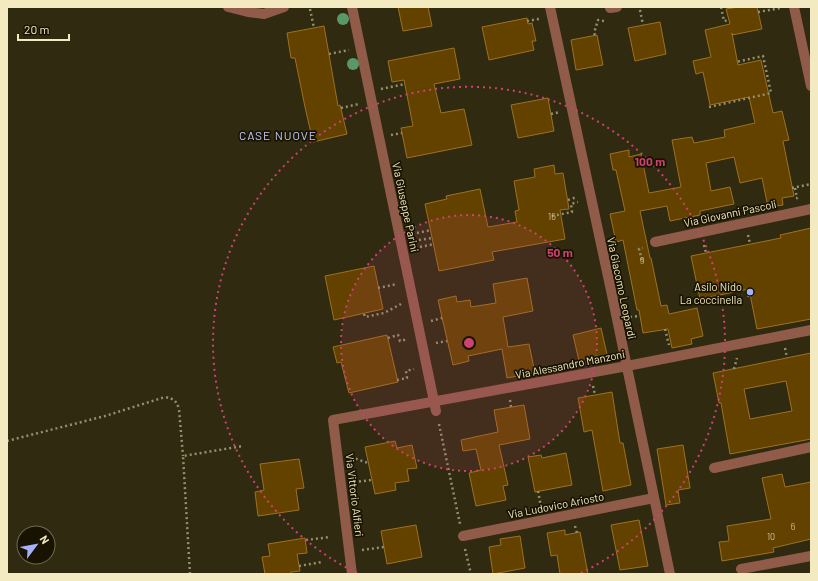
<svg xmlns="http://www.w3.org/2000/svg" width="818" height="581" font-family="Barlow,sans-serif">
  <rect width="100%" height="100%" fill="#302b10"/>
  <path fill="#634200" stroke="#9d7122" fill-rule="evenodd" d="M398 7H428L432 26 403 31Z
    M739 7H757L762 29 732 35V33L738 65 761 60 773 113 782 111 789 140 783 141 794 196 782 198 783 205 768 207 762 178 740 183 734 157 706 163 711 191 730 187 734 204 700 211V215L670 221 667 206 640 211 650 258H651L661 306 667 305 669 314 697 308 703 336 691 339 692 344 672 348 668 329 643 333 639 310H637L623 240 616 242 610 214 625 211 616 170H613L610 154 629 150V157L641 154 649 193 681 187 672 140 692 137 694 143 725 137 724 130 755 123 749 97 710 105 703 72 696 74 693 61 711 57 705 30 730 24 726 9Z
    M527 18 528 24 532 23 536 41H532L534 50 489 60 482 27Z
    M660 22 666 54 635 61 628 28Z
    M324 26 338 106 340 105 347 134 313 142 305 107 295 58H291L287 33Z
    M597 35 603 65 576 70 571 40Z
    M454 48 460 79 434 84 441 113 464 109 472 145 407 158 401 128 413 126 404 80 392 82 388 61Z
    M548 98 554 131 518 138 511 105Z
    M554 165 555 174 563 173 569 209 560 210 565 239 492 252 494 260 439 271 425 204 447 199 446 196 480 189 488 227 517 222 515 211 519 210 514 181 535 177 534 169Z
    M811 228V319L757 329 749 289 700 299 691 256 781 238 780 235Z
    M374 266 383 309 334 320 325 276Z
    M527 278 533 311 503 317 508 347 529 344 535 373 507 378 502 349 468 356 469 361 453 365 438 300 456 296 457 302 470 300 471 307 496 303 493 284Z
    M601 328 608 359 580 365 573 335Z
    M387 335 398 382 349 393 341 362 337 363 333 347Z
    M811 353V439L730 454 721 403H719L713 373ZM786 381 792 411 750 419 744 389Z
    M612 392 620 443H623L631 485 603 491 592 430 584 432 578 398Z
    M524 405 530 439 499 445 508 485 503 486 506 500 476 506 469 473 481 470 476 449 463 451 461 440 498 432 494 410Z
    M395 441 397 448 412 445 417 468 407 469 409 481 395 483 396 490 375 494 365 447Z
    M683 445 690 488 678 490 680 503 666 505 657 449Z
    M566 453 572 485 535 492 528 457 541 455 542 458Z
    M299 459 304 488 296 489 299 510 258 516 255 492 264 490 260 464Z
    M782 474 785 487 811 482V539L773 548 774 552 722 561 719 542 729 541 727 526 771 519 762 478Z
    M639 520 648 566 620 570 611 525Z
    M416 525 422 557 387 564 381 531Z
    M565 530V535L580 532 588 574H560L557 555 551 556 547 533Z
    M520 536 525 568 493 574 489 547 501 545 500 539Z
    M305 538 307 553 297 554 300 571 291 572V574H265L262 557 270 556 268 544Z"/>
  <g fill="none" stroke-linecap="round" stroke-linejoin="round">
    <path stroke="#968f6d" stroke-width="2.5" stroke-dasharray="2 3" stroke-linecap="butt" d="M721 7 724 21 729 20
      M310 9 314 28
      M640 10 643 25
      M758 12 781 8
      M527 21 539 19
      M595 35 594 33 598 20 604 21
      M329 54 349 50
      M381 89 405 84
      M709 107 771 93 763 56 736 62
      M341 108 359 104
      M551 114 560 112
      M391 135 402 133
      M792 188 811 184
      M795 188 797 198H796
      M568 200 577 197
      M552 216 572 212 571 204 578 202
      M417 233 431 230
      M748 235 750 244
      M419 240 432 238
      M704 245 706 253
      M420 247 434 244
      M642 260 639 249 643 248
      M378 288 397 284
      M749 297 747 293 750 292
      M364 314 365 317 384 313 401 304
      M630 317 640 316
      M431 321 442 318
      M665 329 669 345
      M388 338 398 335 400 341 408 339
      M436 343 447 341
      M785 348 787 358
      M734 369 737 358
      M397 380 407 378 406 371 414 369
      M593 386 595 395
      M510 400 511 407
      M439 424 460 524
      M7 441 105 416 165 397C174 399 176 400 179 409L183 456
      M351 457 368 463
      M354 482 372 480
      M538 491 541 507
      M575 526 577 533
      M306 540 330 537
      M465 549 471 574
      M362 550 384 547
      M299 566 322 562
      M190 574 183 456 243 446"/>
    <path stroke="#915b4a" stroke-width="10" d="M228 7 248 12 264 14 284 7
      M352 7 436 411
      M550 7 612 295 670 574
      M610 8 617 7
      M655 242 811 209
      M714 468 811 447
      M463 536 654 498
      M741 569 811 556
      M352 574 333 420 627 366 811 330"/>
    <path stroke="#915b4a" stroke-width="10" d="M794 7 811 86"/>
  </g>
  <g fill="#5b9869">
    <circle cx="343" cy="19" r="6"/>
    <circle cx="353" cy="64" r="6"/>
  </g>
  <circle cx="469" cy="343" r="128" fill="#cc4270" fill-opacity=".12"/>
  <g fill="none" stroke="#cc4270" stroke-width="2" stroke-dasharray="2 4">
    <circle cx="469" cy="343" r="128"/>
    <path d="M357 573A256 256 0 1 1 581 573"/>
  </g>
  <circle fill="#a6b1fc" stroke="#181300" stroke-width="1.5" cx="750" cy="292" r="4"/>
  <g text-anchor="middle" dominant-baseline="central" stroke-width="3.5" stroke-linejoin="round" paint-order="stroke">
    <g font-size="9" fill="#cfc092">
      <text x="552" y="216">16</text>
      <text x="642" y="260">9</text>
      <text x="793" y="526">6</text>
      <text x="771" y="536">10</text>
    </g>
    <g font-size="11" fill="#f3eac2" stroke="#181300">
      <text transform="translate(406 207) rotate(78)">Via Giuseppe Parini</text>
      <text transform="translate(730 213) rotate(-12)">Via Giovanni Pascoli</text>
      <text transform="translate(622 288) rotate(78)">Via Giacomo Leopardi</text>
      <text transform="translate(570 364) rotate(-11)">Via Alessandro Manzoni</text>
      <text transform="translate(355 495) rotate(83)">Via Vittorio Alfieri</text>
      <text transform="translate(556 505) rotate(-11)">Via Ludovico Ariosto</text>
    </g>
    <g font-size="11" fill="#f3eac2" stroke="#181300" text-anchor="end">
      <text x="742" y="286">Asilo Nido<tspan x="742" dy="13">La coccinella</tspan></text>
    </g>
    <g font-size="12" letter-spacing="1" fill="#c3caf5" stroke="#181300">
      <text x="278" y="135">CASE NUOVE</text>
    </g>
  </g>
  <circle cx="469" cy="343" r="6" fill="#cc4270" stroke="#181300" stroke-width="2"/>
  <g font-size="12" text-anchor="middle" font-weight="bold" fill="#cc4270" stroke="#181300" stroke-width="3.5" stroke-linejoin="round" paint-order="stroke">
    <text x="650" y="166">100 m</text>
    <text x="560" y="257">50 m</text>
  </g>
  <rect width="818" height="581" fill="none" stroke="#f3eac2" stroke-width="16"/>
  <g transform="translate(36 545) rotate(58)"><circle r="19" fill="#181300" stroke="#70694e"/>
  <path d="M0-3L7 15L0 10L-7 15Z" fill="#a6b1fc"/>
  <text y="-6" font-size="11" font-weight="bold" text-anchor="middle" fill="#f3eac2">N</text>
  </g>
  <path d="M18 34v6h51v-6" fill="none" stroke="#f3eac2" stroke-width="2"/>
  <text x="24" y="34" font-size="12" fill="#f3eac2" stroke="#181300" stroke-width="3" paint-order="stroke">20 m</text>
</svg>
